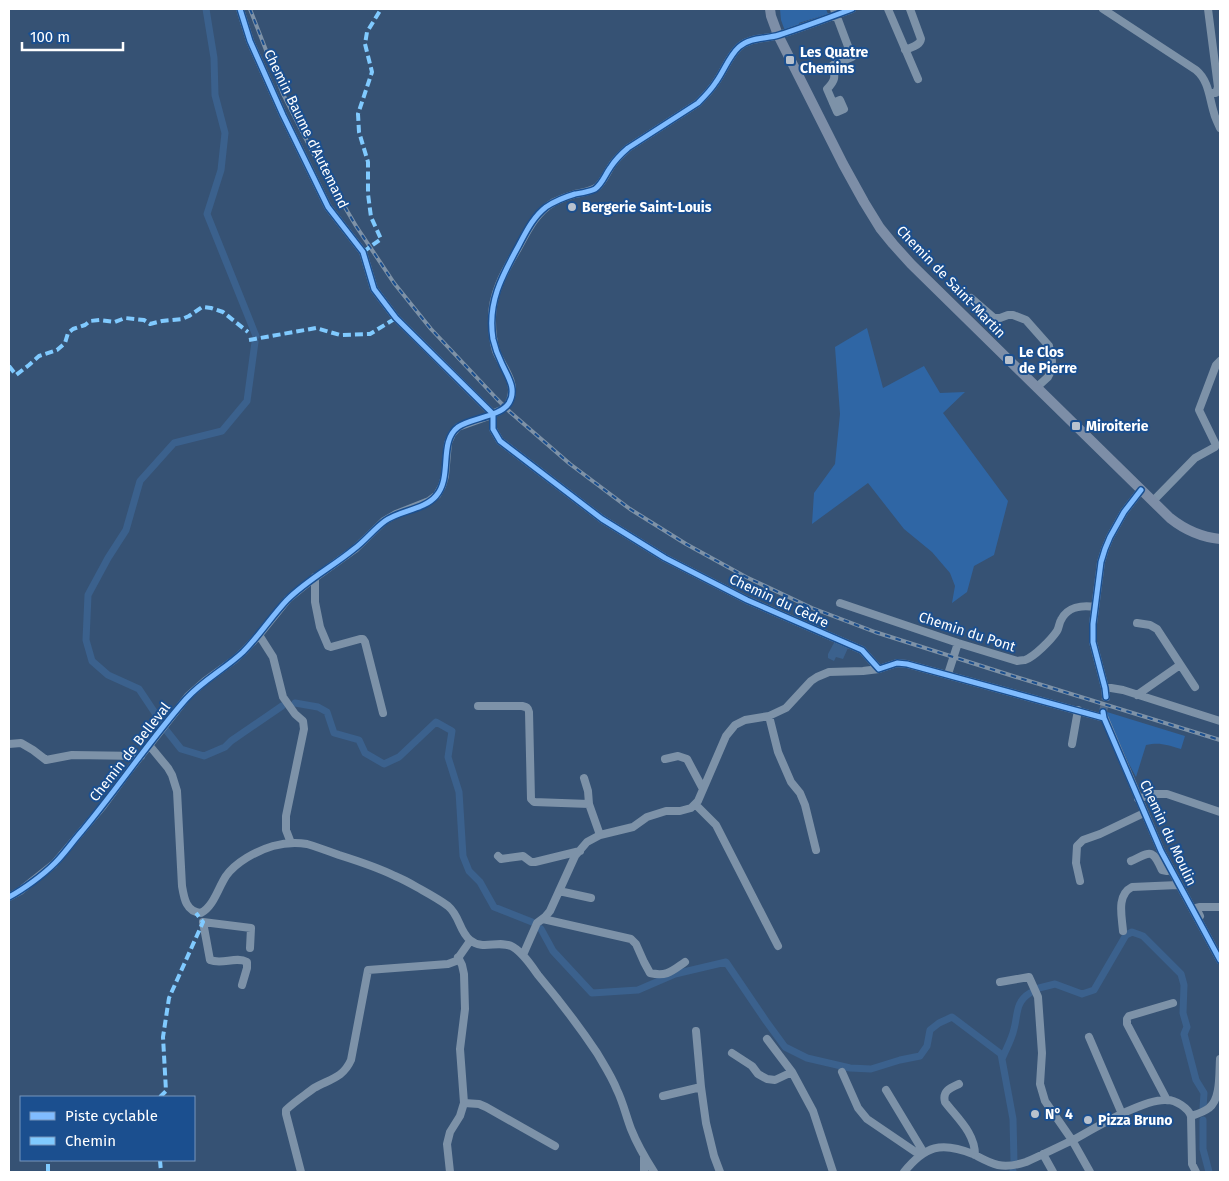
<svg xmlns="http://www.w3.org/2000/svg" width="1229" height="1181" font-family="'Fira Sans',sans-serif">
  <rect width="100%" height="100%" fill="#365274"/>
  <path fill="#2f66a5" d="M780 9H826L828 14 799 23V25L785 31 781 20Z
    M867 328 883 388 924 366 940 393 965 392 943 413 1008 501 994 555 974 566 967 592 952 603 955 586 950 573 932 552 904 529 868 483 812 524 814 493 835 464 840 414 835 347Z
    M1107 712 1185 736 1181 749C1167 745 1160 742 1146 745L1136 777 1128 762 1106 713Z"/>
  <path fill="#3b618d" d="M835 641 848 648 843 659 836 657 834 661 828 658V654Z"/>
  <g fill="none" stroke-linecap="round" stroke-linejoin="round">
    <path stroke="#3b618d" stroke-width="7" d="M206 9 214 58 215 95 225 133 221 170 207 214 256 336
      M295 703 318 707 327 712 334 733 359 740 365 753 384 764 399 757 436 722 452 731 448 757 459 792 463 856 469 871 480 882 494 907 532 922
      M161 722 139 689 108 675 92 661 86 640 88 595 108 558 126 530 140 481 174 443 222 431 247 401 255 342
      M166 730 181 749 204 756 225 747 231 741 282 706
      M541 929 553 951 592 993 638 990 675 974 726 962 766 1021 785 1047 807 1058 850 1068 871 1069 900 1060 920 1056 927 1046 930 1030 939 1023 952 1017 1001 1054 1013 1119 1014 1162
      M1039 988 1055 984 1082 994 1094 990 1126 935 1132 932 1143 936 1181 974 1184 985 1183 1013 1187 1027 1184 1034 1196 1080 1204 1093 1203 1108
      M1002 1059C1006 1049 1012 1039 1014 1029 1018 1015 1015 1002 1030 993
      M1203 1120V1149L1209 1172
      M1013 1172V1171"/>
    <path stroke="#546c89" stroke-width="8" stroke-dasharray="8 4" stroke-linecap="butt" d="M499 411 508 405 511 397
      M1103 712 1106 697"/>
    <path stroke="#7d92a8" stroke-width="8" d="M240 9 250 41 283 115 328 207 363 252 374 289 396 318 493 414V429L500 441 602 519 665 558 747 600 862 650 879 669 897 663 907 664 1104 718
      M888 9 918 79
      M1103 9 1196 70C1209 81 1209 97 1214 113 1215 118 1218 123 1220 128
      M1208 9 1218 87 1216 93H1210
      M905 50C911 47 920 46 921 39L910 9
      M833 103 840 100 844 109 837 112 827 89C836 80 835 77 833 65L852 57 834 9
      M971 298 994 318H1000L1008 315H1013L1026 320 1049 346 1052 361 1050 373 1048 377 1037 387
      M511 397C516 381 502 366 496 351 493 341 492 332 492 321 491 295 504 272 517 250 527 232 535 213 554 202 560 199 568 196 575 194 583 192 590 192 597 187 604 181 607 172 612 165 616 159 622 154 628 148L698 103C705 96 711 90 716 82 724 71 729 56 739 47 750 37 766 39 779 35 804 27 828 18 852 9
      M1153 501 1195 458 1215 447 1216 445 1199 410 1216 365 1220 361
      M315 577V602L320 627 328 646 331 647 360 639H363L365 642 383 713
      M840 603 958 643 1017 661C1017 661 1024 660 1025 660 1034 657 1051 640 1057 631 1059 628 1059 623 1061 620 1067 607 1082 605 1095 607
      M1137 623 1150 625 1157 629 1195 687
      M259 635 273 657 283 697 295 714 303 721 304 729 286 816V830L291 843
      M948 674 958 643
      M1105 688H1111L1123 690 1220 721
      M1137 695 1180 665
      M1106 697 1105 688 1093 642V624L1101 562 1105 549 1110 537 1124 512 1141 490
      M478 706H522C526 707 528 707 529 712L531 799 534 802 589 804 600 835
      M1103 714 1161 851 1220 960
      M769 716 778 752 791 782 800 793 805 805 816 850
      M9 744 21 743 33 750 46 760 72 755 141 756
      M1072 744 1078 710
      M149 745 168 768 172 775 177 791 182 886C184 898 186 912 201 913 214 906 218 888 226 876 236 862 256 851 273 846 284 843 296 842 307 844 317 847 328 851 339 855 358 861 377 867 395 876 405 880 413 885 422 890 431 895 440 900 448 906 460 916 459 931 470 940 483 951 499 939 513 947 523 953 531 965 538 975 559 1000 579 1026 597 1053 604 1065 612 1077 617 1090 623 1102 626 1116 631 1129 637 1144 645 1158 654 1172
      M665 759 678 756 687 759 703 789
      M584 778 588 791 589 804
      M1138 799 1152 794H1167L1220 812
      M695 804 716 825 778 946
      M498 856 501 859 523 856 531 862H535L580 851
      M1131 861C1151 852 1152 848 1162 870L1167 871 1170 870
      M1080 881 1076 863 1077 846 1083 840 1100 834 1144 813
      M559 891 591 898
      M9 897 20 891 54 864 103 806 128 772 188 696 205 681 234 660 244 651 259 635 288 599 309 582 355 549 384 521 396 514 429 501 437 495 442 486 445 476 448 443 452 434 458 427 486 417 499 411
      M1200 916 1196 908 1200 907H1220
      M543 919 631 939 636 944 644 962 650 973C667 977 672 971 685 962
      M1123 931C1122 917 1116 895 1132 887L1178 885
      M523 955 537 923 545 917 550 911 575 856 587 842 600 835 633 827 647 817 666 811H680L691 808 698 801 726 736 735 725 745 720 769 716 786 708 811 681 817 677 829 672 863 671 879 669
      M1000 982 1029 977 1038 997 1042 1053 1040 1084 1045 1101 1072 1140 1090 1172
      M242 985 247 968V962C236 956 222 965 210 960L203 922 251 928 250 948
      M696 1031 701 1087 706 1123 714 1156 720 1172
      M1089 1037 1122 1114
      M767 1039 792 1072 813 1111 833 1172
      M732 1053 752 1066 758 1074 767 1079 775 1080 792 1072
      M842 1072 858 1108 867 1119 920 1155
      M959 1084C950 1088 942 1091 945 1102 958 1119 975 1133 975 1155
      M886 1090 924 1153
      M663 1096 701 1087
      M1167 1100 1127 1024V1019L1129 1016 1173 1003
      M464 1103 479 1104 486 1107 555 1146
      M1043 1154 1053 1172
      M301 1172 286 1114V1110C294 1102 305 1095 314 1088 330 1079 343 1078 351 1060L368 970 448 964 456 961 470 941
      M450 1172 447 1144 450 1132 460 1116 464 1103 460 1049 465 1009 464 974 462 965 458 957
      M644 1172V1157
      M904 1172C925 1146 941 1141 973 1154 981 1158 989 1163 998 1165 1008 1167 1017 1165 1026 1162 1042 1155 1058 1147 1075 1139 1095 1128 1145 1098 1167 1100 1176 1100 1188 1108 1191 1116
      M1196 1172 1192 1164 1191 1116C1197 1114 1204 1112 1209 1108 1221 1099 1219 1073 1220 1059"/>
    <path stroke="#7d8ea7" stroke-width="10" d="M770 9 771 16 778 35 843 164 864 202 880 228 893 244 911 264 1170 518C1185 530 1201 537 1220 539"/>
    <defs>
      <path id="rail" d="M250 9 283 94 313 153 356 226 394 283 431 329 497 399 510 412 570 464 630 509 686 544 746 577 812 608 875 632 1016 677 1220 740"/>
    </defs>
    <use href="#rail" stroke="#7e92a7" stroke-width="4"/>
    <use href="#rail" stroke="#1b4f8f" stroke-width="2" stroke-dasharray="5.5" stroke-linecap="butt"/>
    <path stroke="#80caff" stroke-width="4" stroke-dasharray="8 4" stroke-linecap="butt" d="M363 252 381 239 371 217 368 194V162L359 132 358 114 372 72 365 44 367 32 381 9
      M249 340 316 328 340 335 370 334 396 318
      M9 366 16 375 29 365 39 356 57 350 65 343 68 333 73 329 85 325 90 321 100 320 115 322 125 318 144 320 150 324 162 321 182 319 189 316 202 307 211 308 223 312 248 332
      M160 1097 166 1091 163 1037 169 998 203 922 196 913
      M160 1160 161 1172
      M48 1172V1164L50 1160"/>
    <defs>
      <path id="cycleway" d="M240 9 250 41 283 115 328 207 363 252 374 289 396 318 493 414V429L500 441 602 519 665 558 747 600 862 650 879 669 897 663 907 664 1104 718
        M1106 697 1105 688 1093 642V624L1101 562 1105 549 1110 537 1124 512 1141 490
        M1103 712 1104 718 1161 851 1220 960
        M9 897C24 889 43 875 55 863 65 853 73 841 82 831 118 788 149 741 186 699 203 680 225 669 243 652 259 636 271 617 287 600 307 580 332 567 354 549 365 541 374 529 385 521 400 510 424 510 436 496 453 477 438 442 458 427 470 418 500 417 509 403 517 389 508 377 502 364 498 356 495 348 493 339 487 303 502 276 519 245 526 232 533 217 546 207 555 201 565 197 575 194 581 193 589 192 595 189 602 184 605 175 610 168 615 160 621 154 628 148L698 103C705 96 711 90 716 82 724 71 729 56 739 47 750 37 766 39 779 35 804 27 828 18 852 9"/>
    </defs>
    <use href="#cycleway" stroke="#1b4f8f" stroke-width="8"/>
    <use href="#cycleway" stroke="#80bcff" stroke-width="5"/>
  </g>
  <g fill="#b9c2ce" stroke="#1b4f8f" stroke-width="2">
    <rect x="785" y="55" width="10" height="10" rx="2.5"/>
    <circle cx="572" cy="207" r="5"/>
    <rect x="1004" y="355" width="10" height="10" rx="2.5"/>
    <rect x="1071" y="421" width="10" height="10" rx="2.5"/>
    <circle cx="1035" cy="1114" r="5"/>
    <circle cx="1088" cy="1120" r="5"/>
  </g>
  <g text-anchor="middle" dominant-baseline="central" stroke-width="4" stroke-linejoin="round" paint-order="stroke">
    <g font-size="14" font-weight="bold" fill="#fff" stroke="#1b4f8f" text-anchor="start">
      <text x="800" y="52">Les Quatre<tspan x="800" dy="16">Chemins</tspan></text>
      <text x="582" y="207">Bergerie Saint-Louis</text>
      <text x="1019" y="352">Le Clos<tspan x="1019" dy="16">de Pierre</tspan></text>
      <text x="1086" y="426">Miroiterie</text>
      <text x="1045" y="1114">N° 4</text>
      <text x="1098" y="1120">Pizza Bruno</text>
    </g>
    <g font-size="14" fill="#fff" stroke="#1b4f8f">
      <text transform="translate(306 129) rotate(64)">Chemin Baume d'Autemand</text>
      <text transform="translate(951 282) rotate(46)">Chemin de Saint-Martin</text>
      <text transform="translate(779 601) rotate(25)">Chemin du Cèdre</text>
      <text transform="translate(967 632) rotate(18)">Chemin du Pont</text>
      <text transform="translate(130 752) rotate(-52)">Chemin de Belleval</text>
      <text transform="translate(1168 833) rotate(65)">Chemin du Moulin</text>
    </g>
  </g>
  <rect width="1229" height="1181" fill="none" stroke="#ffffff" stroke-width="20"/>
  <rect x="20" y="1096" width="175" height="65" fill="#1b4f8f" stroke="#7695bc"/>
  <rect x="30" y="1112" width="25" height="8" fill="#80bcff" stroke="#7695bc"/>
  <text x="65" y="1121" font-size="15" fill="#ffffff">Piste cyclable</text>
  <rect x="30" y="1137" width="25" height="8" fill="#80caff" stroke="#7695bc"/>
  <text x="65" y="1146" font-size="15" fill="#ffffff">Chemin</text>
  <path d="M22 42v8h101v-8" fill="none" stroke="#ffffff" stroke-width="2.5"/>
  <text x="30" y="42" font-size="15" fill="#ffffff" stroke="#1b4f8f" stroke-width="4" paint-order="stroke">100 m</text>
</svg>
